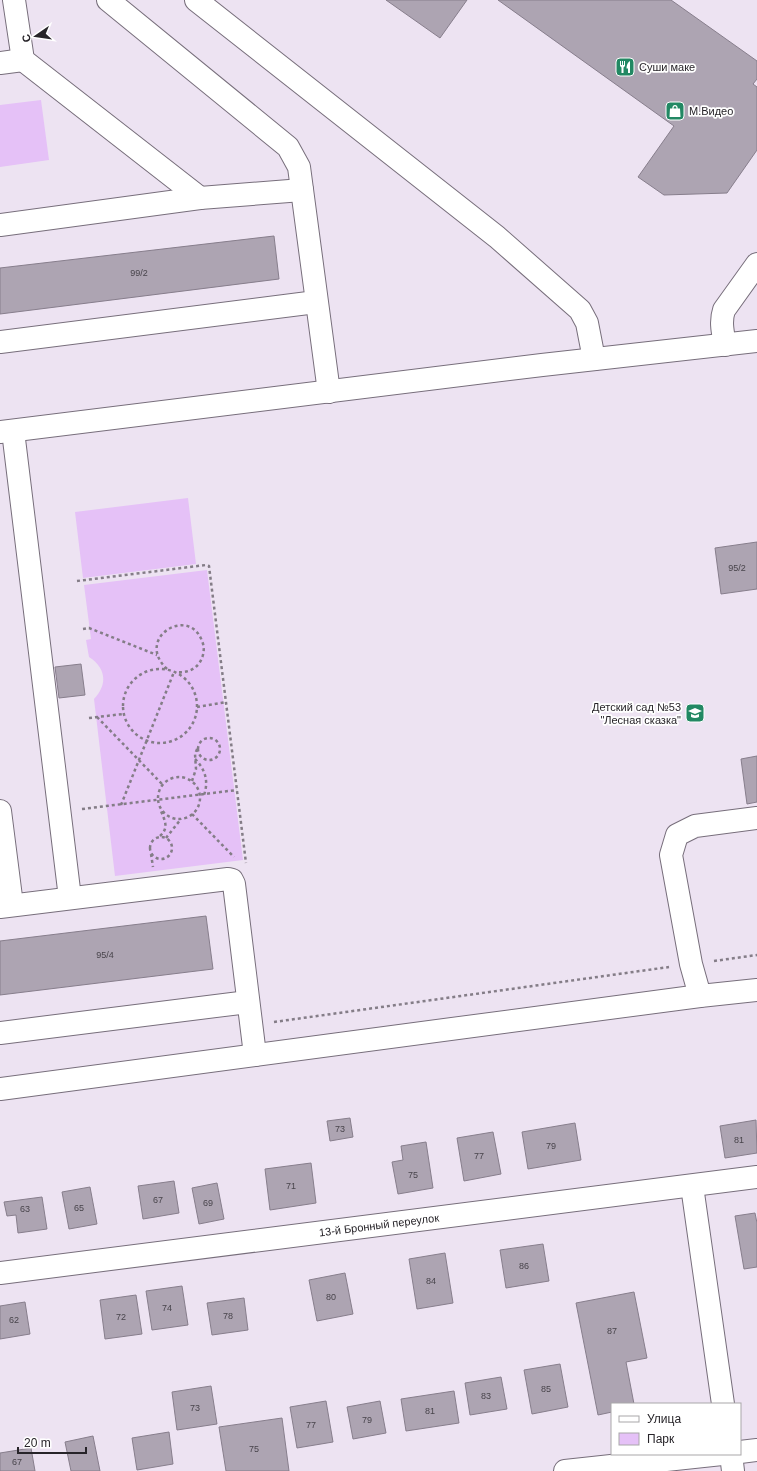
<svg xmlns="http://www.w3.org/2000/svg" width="757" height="1471" font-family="Helvetica,sans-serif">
  <rect width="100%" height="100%" fill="#ede3f2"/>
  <path fill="#e5c1f7" d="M41 100 49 160 0 167V105Z
    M188 498 196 564 83 578 75 512Z
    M207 570 243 860 115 876 94 699C108 684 106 668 89 657L86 640 91 639 84 585Z"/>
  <path fill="#ada4b2" stroke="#877e8c" d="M386 0H467L440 38Z
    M498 0H671L757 61V79L753 84 757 87V150L727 193 664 195 638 177 674 126Z
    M274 236 279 279 0 314V268Z
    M757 542V589L721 594 715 548Z
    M81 664 85 695 59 698 55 667Z
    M757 756V802L747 804 741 759Z
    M206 916 213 969 0 995V941Z
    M350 1118 353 1137 330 1141 327 1121Z
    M756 1120 757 1153 725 1158 720 1126Z
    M575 1123 581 1160 528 1169 522 1132Z
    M493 1132 501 1174 464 1181 457 1138Z
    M426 1142 433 1188 398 1194 392 1162 403 1160 401 1146Z
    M311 1163 316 1203 270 1210 265 1169Z
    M174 1181 179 1213 143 1219 138 1186Z
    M217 1183 224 1219 199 1224 192 1188Z
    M90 1187 97 1224 69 1229 62 1192Z
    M42 1197 47 1229 18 1233 16 1215 7 1216 4 1202Z
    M755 1213 757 1223V1267L744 1269 735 1216Z
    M543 1244 549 1281 506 1288 500 1250Z
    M445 1253 453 1303 417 1309 409 1259Z
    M345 1273 353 1314 317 1321 309 1280Z
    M182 1286 188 1325 152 1330 146 1291Z
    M634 1292 647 1358 626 1362 634 1404H612V1412L598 1415 576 1303Z
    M136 1295 142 1334 105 1339 100 1300Z
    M244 1298 248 1330 212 1335 207 1303Z
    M25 1302 30 1334 0 1339V1306Z
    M560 1364 568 1407 532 1414 524 1370Z
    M501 1377 507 1409 470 1415 465 1383Z
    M211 1386 217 1424 177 1430 172 1392Z
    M454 1391 459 1423 406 1431 401 1399Z
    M326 1401 333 1442 297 1448 290 1407Z
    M380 1401 386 1433 353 1439 347 1407Z
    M282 1418 289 1471H226L219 1427Z
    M169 1432 173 1464 137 1470 132 1438Z
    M93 1436 100 1471H71L65 1442Z
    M31 1448 35 1471H0V1453Z"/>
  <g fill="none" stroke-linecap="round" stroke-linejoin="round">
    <defs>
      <g id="minor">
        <path d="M14 0 23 60 200 198"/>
        <path d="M108 0 288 147 299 167 329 392"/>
        <path d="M196 0 497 237 580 310 587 323 594 359"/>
        <path d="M0 63 23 60"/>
        <path d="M0 225 200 198 302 190"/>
        <path d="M0 342 316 302"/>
        <path d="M725 345C723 333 720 322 724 310L757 264"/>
        <path d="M13 431 70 898"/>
        <path d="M0 432 542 365 757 341"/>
        <path d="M0 811 12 905"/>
        <path d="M0 907 228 879 232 880 234 884 255 1055"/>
        <path d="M700 996 691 964 671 855 677 835 695 826 757 818"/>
        <path d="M0 1033 248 1002"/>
        <path d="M0 1089 700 996 757 990"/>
        <path d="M692 1186 723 1404"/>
        <path id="s1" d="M0 1273 757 1177"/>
        <path d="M740 1452 757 1450"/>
        <path d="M731 1454 733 1471"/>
        <path d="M565 1471 722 1454"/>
      </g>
    </defs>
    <use href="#minor" stroke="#776e7b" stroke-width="24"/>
    <path stroke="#847d87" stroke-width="2.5" stroke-dasharray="3 3" stroke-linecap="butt" d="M77 581 206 565 209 566 246 863
      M83 629 89 628 157 655
      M123 706a37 37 0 1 1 74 0a37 37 0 1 1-74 0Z
      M167 669C134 638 189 605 202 641 205 648 204 655 200 662 195 670 186 673 177 672
      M197 707 226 702
      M97 717 162 784
      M89 718 123 714
      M198 749a11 11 0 1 1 22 0a11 11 0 1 1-22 0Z
      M195 759C205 769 209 781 204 795
      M158 798a21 21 0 1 1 42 0a21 21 0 1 1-42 0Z
      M192 781 196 769 195 754 198 747
      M121 805 174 672
      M82 809 237 790
      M192 814 234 857
      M160 836C169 828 165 821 161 811
      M150 848a11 11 0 1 1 22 0a11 11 0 1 1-22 0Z
      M166 838 181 819
      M151 854 153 867
      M714 961 757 955
      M274 1022 669 967"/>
    <use href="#minor" stroke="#fff" stroke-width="22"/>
  </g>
  <defs>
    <symbol id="restaurant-square" viewBox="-11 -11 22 22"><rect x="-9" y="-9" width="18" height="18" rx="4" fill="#228863" stroke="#fff"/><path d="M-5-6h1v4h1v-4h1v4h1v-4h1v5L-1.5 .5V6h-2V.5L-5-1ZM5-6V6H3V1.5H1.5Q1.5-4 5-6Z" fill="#fff"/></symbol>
    <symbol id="shop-square" viewBox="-11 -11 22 22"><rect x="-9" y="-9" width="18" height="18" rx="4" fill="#228863" stroke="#fff"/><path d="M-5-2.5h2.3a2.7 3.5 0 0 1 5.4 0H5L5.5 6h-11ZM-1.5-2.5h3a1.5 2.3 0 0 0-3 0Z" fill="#fff"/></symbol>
    <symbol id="school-square" viewBox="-11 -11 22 22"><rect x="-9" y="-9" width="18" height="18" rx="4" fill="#228863" stroke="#fff"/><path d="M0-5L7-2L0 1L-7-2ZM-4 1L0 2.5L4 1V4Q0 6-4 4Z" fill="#fff"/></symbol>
  </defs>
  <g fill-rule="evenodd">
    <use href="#restaurant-square" x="614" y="56" width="22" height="22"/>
    <use href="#shop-square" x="664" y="100" width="22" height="22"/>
    <use href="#school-square" x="684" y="702" width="22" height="22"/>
  </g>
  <g text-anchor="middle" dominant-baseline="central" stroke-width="3.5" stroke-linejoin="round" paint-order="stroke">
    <g font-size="9" fill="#48444b">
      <text x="139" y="273">99/2</text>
      <text x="737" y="568">95/2</text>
      <text x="105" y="955">95/4</text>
      <text x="340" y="1129">73</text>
      <text x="739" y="1140">81</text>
      <text x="551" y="1146">79</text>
      <text x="479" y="1156">77</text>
      <text x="413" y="1175">75</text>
      <text x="291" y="1186">71</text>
      <text x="158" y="1200">67</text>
      <text x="208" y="1203">69</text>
      <text x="79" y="1208">65</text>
      <text x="25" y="1209">63</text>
      <text x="524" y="1266">86</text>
      <text x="431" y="1281">84</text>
      <text x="331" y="1297">80</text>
      <text x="167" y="1308">74</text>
      <text x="228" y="1316">78</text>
      <text x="121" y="1317">72</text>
      <text x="14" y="1320">62</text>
      <text x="612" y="1331">87</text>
      <text x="546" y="1389">85</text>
      <text x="486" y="1396">83</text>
      <text x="195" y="1408">73</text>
      <text x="430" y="1411">81</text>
      <text x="367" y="1420">79</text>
      <text x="311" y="1425">77</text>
      <text x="254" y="1449">75</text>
      <text x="17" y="1462">67</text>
    </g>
    <g font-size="11" fill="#272429" stroke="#fff" text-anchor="start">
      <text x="639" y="67">Суши маке</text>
      <text x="689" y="111">М.Видео</text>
      <text x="681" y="707" text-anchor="end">Детский сад №53<tspan x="681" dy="13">"Лесная сказка"</tspan></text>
    </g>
    <g font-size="11" fill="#272429" stroke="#fff">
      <text stroke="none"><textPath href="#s1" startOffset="382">13-й Бронный переулок</textPath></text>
    </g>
  </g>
  <rect x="611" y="1403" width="130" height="52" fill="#ffffff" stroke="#a9a7a9"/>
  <rect x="619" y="1416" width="20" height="6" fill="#ffffff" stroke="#a9a7a9"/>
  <text x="647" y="1423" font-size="12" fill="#272429">Улица</text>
  <rect x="619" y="1433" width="20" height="12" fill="#e5c1f7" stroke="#a9a7a9"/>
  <text x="647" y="1443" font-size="12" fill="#272429">Парк</text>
  <g transform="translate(36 36) rotate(257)" stroke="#ffffff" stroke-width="3" paint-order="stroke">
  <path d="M0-3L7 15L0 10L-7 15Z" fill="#272429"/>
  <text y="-6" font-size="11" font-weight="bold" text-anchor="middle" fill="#272429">С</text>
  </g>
  <path d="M18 1447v6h68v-6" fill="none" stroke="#272429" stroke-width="2"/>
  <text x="24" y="1447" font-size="12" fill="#272429" stroke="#ffffff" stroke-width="3" paint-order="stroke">20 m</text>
</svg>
